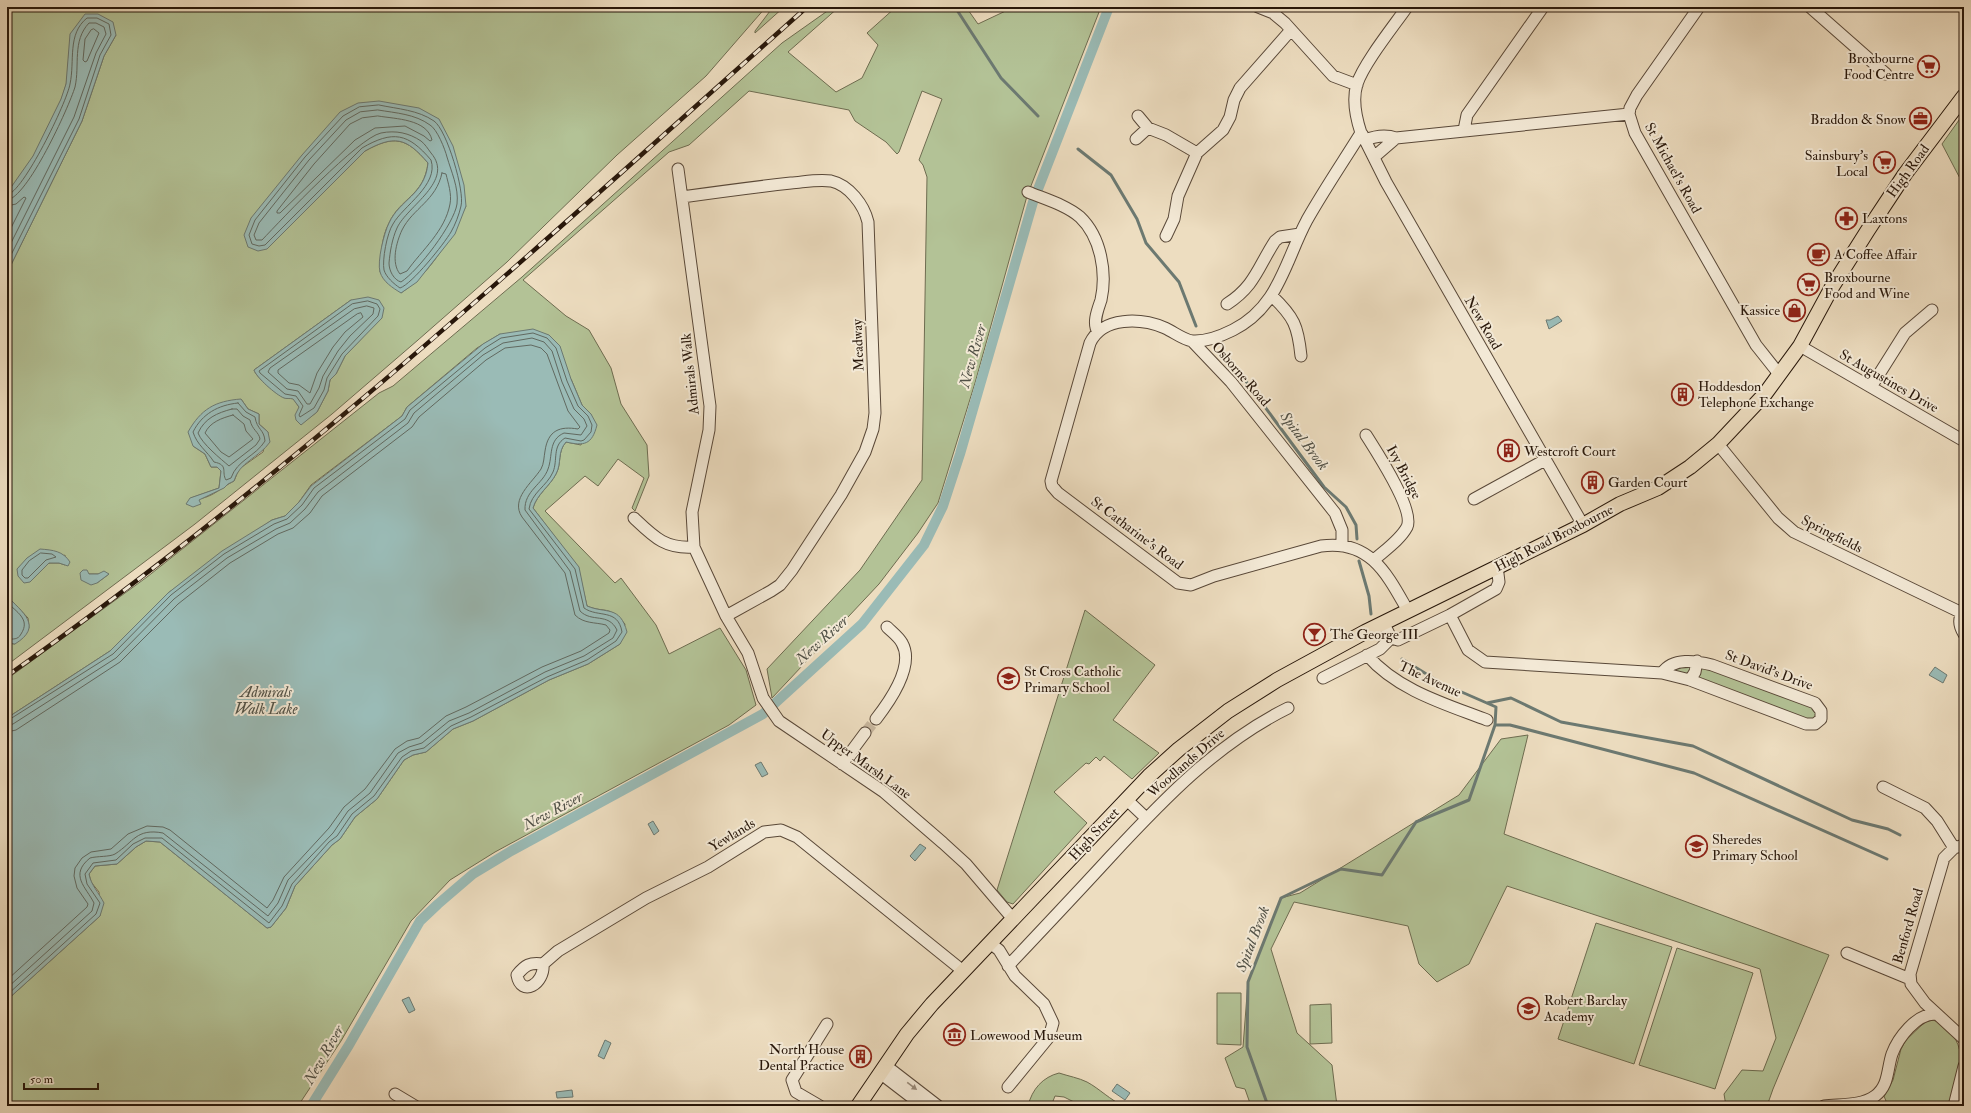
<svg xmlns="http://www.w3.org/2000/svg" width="1971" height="1113" font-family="'IM FELL Double Pica',serif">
  <rect width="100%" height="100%" fill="#edddc0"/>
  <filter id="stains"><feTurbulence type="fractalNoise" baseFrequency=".005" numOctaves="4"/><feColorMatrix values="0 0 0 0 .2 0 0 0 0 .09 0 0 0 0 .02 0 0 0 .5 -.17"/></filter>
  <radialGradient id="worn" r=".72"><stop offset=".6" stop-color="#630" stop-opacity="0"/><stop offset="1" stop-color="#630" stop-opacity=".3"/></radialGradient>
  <path fill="#b3c296" stroke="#6e6c50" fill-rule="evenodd" d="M7 7H766L706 76 617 155 507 262 418 340 332 414 195 524 7 665V643L15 644 29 628 28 618 7 596V273L82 121 104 56 116 35 69 52C68 63 69 75 66 85 56 121 31 165 7 193ZM379 101 466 206C449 239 433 271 401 293L380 272C381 256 381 238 389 223 400 198 424 196 428 163 406 137 394 135 365 151L267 249ZM351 300 381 318 345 356 336 374 330 380 328 391 317 412 301 424 299 407 293 398C290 398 286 399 283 397 276 394 256 377 254 370ZM241 399 248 409 259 414V424L268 432 263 452 239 469 234 481C220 488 208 502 191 498L219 488 221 471 217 467H211L205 454 193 446ZM65 555V565L59 563H49ZM89 574H109L97 583Z
    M773 7H784L755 33V31Z
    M833 7H839L788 52 836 92 862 78 878 45 867 33 896 7H966L978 24 1014 7H1101L1027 196 975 383 938 503 918 533 879 584 772 698 767 669 860 570 922 480 927 177 923 165 919 160 942 99 922 91 899 152 897 154 886 142 855 121 849 110 749 91 689 145 669 152 523 280 566 316 589 330 611 368 621 404 647 445 649 476 635 511 632 508 644 478 618 459 598 486 585 476 545 511 615 583 621 578 656 625 669 654 720 628 746 670 756 705 729 725 495 852 450 880 411 921 341 1041 298 1106H7V1000L100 916 99 892 91 882 89 874 95 866 117 864 136 847 146 841 160 842 267 928 271 927 286 908 295 886 332 845 340 839 355 817 377 799 404 760 413 755 426 752 453 729 473 721 549 680 588 664 620 644 625 624C607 604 607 614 587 606L578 567 533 508C537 494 550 486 556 474 562 463 557 452 566 442L581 445 591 414 582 405 571 379 500 334 477 348 407 407 402 416 311 485 299 502 285 516 272 520 259 529 168 593 110 651 7 718V679L147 577 379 393 393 386 522 277 782 43Z
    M1964 113V186L1942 144Z
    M1085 610 1155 665 1113 720 1159 753 1132 779 1104 756 1100 761 1096 757 1089 764 1086 763 1054 792 1087 823 1013 904 1007 902 997 890Z
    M1688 664 1692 669 1687 675 1674 671V670Z
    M1701 666 1813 706 1817 716 1811 721 1698 679 1697 676Z
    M1528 735 1504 834 1829 955 1773 1089 1767 1106H1726L1724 1094 1742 1070 1763 1071 1776 1038 1760 969 1507 886 1469 964 1437 982 1419 964 1408 926 1294 902 1271 949 1297 1033 1332 1065 1337 1106H1251L1245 1089 1236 1087 1225 1058 1243 1047 1248 982 1281 898 1300 893 1459 795 1501 739Z
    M1596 923 1672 947 1634 1064 1558 1039Z
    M1677 948 1753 973 1715 1089 1639 1065Z
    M1217 993H1241V1045L1217 1044Z
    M1331 1004 1332 1043 1310 1044V1005Z
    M1933 1020C1941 1023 1944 1026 1950 1032 1970 1054 1957 1081 1951 1106H1888L1884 1096 1893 1080 1901 1049 1906 1040 1925 1022Z
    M1059 1073C1068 1076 1079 1078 1087 1082 1100 1089 1110 1100 1124 1106H1082L1064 1097 1055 1096 1051 1106H1028C1032 1089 1043 1077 1059 1073Z"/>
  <path fill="#9abbb6" stroke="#6c7971" d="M85 14H98L113 22 116 35 104 56 82 121 7 273V193L33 156 61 99 66 84 70 34Z
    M379 101 419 108 439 119 453 146 464 185 466 206 455 234 417 282 401 293C393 288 383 282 380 272 377 261 384 233 389 223 400 199 425 195 428 163 406 137 394 135 365 151L267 249 258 251 248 247 244 235 251 218 302 155 340 112 358 103Z
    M368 297 379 300 384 308 382 318 345 356 336 374 330 380 328 391 317 412 301 425 296 420 295 415 299 407 293 399C290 398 286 399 284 398 276 395 256 377 254 370L351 300Z
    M1558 316 1562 321 1549 329 1546 320H1550Z
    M533 329 549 335 560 346 571 379 582 405 591 414 597 425C592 445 584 446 566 442 557 452 562 463 556 474 550 486 537 494 533 508L579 567 587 606C606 614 620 605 627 632L620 644 588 664 549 680 473 721 453 729 426 752 413 755 404 760 377 799 355 817 340 839 332 845 295 886 286 908 271 927 267 928 160 842 146 841 136 847 117 864 95 866 89 874C91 885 99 893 104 903L100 916 7 1000V718L110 651 168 593 222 551 272 520 285 516 299 502 311 486 402 416 407 407 483 344 500 334Z
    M241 399 248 409 259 414V424L268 432 270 442C259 458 239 462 234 481L228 484 224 488 199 500 201 504 193 507 186 504 190 498 219 488 221 471 217 467H211L205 454 193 446 188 432C201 409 215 401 241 399Z
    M40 549C53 550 63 551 70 562L68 566 59 563H49L30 582 24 583 18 576 17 569 27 558Z
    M83 570H87L89 574H98L104 571 109 574 97 583 91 585 81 580 80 573Z
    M7 596C22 612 44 626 15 644L7 643Z
    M1935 667 1947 675 1943 683 1929 675Z
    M761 762 768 774 762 777 755 765Z
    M653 821 659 831 654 835 648 824Z
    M920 844 926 848 915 861 910 856Z
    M409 997 415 1010 409 1013 402 1000Z
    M605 1040 611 1043 604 1059 598 1056Z
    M1117 1084 1130 1093 1125 1100 1112 1091Z
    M572 1090 573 1097 557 1098 556 1092Z"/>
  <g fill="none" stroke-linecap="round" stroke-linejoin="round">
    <path stroke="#616960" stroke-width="1" d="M94 29 99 33 87 61 85 62 83 60 85 39 91 30Z
      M379 105C398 109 418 110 434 121 447 130 465 192 461 206 459 215 455 225 451 232 444 244 412 284 400 288 394 284 386 277 384 270 382 260 387 233 393 224 403 206 439 185 431 160 408 133 393 130 362 148L265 245 259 246 252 244 249 235 255 220 305 157 343 116 359 107Z
      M378 110C396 113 415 114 430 125 437 129 445 149 447 157 451 171 459 188 457 204 454 224 418 271 401 282 394 280 389 271 389 263 390 252 392 239 397 228 407 206 455 181 431 153 428 149 425 144 421 141 409 133 396 130 381 133 358 138 282 219 262 240H256L254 235 259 223 309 160 346 120 360 112Z
      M378 116C396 119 427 119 432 140L430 141 424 136 405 126 375 128 355 140 280 213H277V211L314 164 350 124 362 118Z
      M442 173 446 174C448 183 452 194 450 204 445 231 422 250 407 271L400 274C391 263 396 243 402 230 413 208 436 201 442 173Z
      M7 195C23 193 67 102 70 84 75 61 67 34 87 18H97L109 24 111 35 100 55 79 119 7 263
      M7 200C27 199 69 107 75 87 80 65 72 41 89 23H96L104 27 106 34 96 53 74 117 7 251
      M7 206 16 204 24 197 26 198 7 236
      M368 301 377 304 380 309 378 316 342 354 327 378 324 390 314 408 300 417 299 415 303 406 296 396 285 394 260 373 259 371 352 304Z
      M367 306 374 308 373 314 350 336 338 351 323 376 319 388 310 404H307L298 391 287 389 268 372 270 368 354 309Z
      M361 313 363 317 345 332 333 347 317 373 310 393 299 385 289 383 278 373V370L357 314Z
      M238 403 246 412 255 417C257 430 264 429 265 441 256 456 237 460 231 478L226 480C221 472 229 465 214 462 207 451 197 445 193 432 202 414 218 405 238 403Z
      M232 409H237L243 416 250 420C252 430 259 432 260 439L256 445 229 466C221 459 202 444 198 433 205 418 217 413 232 409Z
      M233 415 244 424 246 431 253 439 229 457 221 452 205 433C210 422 222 418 233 415Z
      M41 553 52 554 56 557 46 560 28 578H25L22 575V570L29 561Z
      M7 602C16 612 31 619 21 634 18 640 13 639 7 639
      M7 721 113 654 171 595 224 554 274 524 287 519 302 505 314 488 405 419 410 410 485 348 501 338 533 333 547 338 556 348 567 381 578 406 588 416 592 425 591 432 584 440 581 441 565 438C552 446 558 460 553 472 547 486 531 493 529 509L575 569 584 608C598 618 618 608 622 632L616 641 587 660 547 677 471 717 451 726 424 748 411 751 402 757 374 796 352 814 337 836 329 842 292 884 282 906 269 923 162 838H145L133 844 116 860 93 863 85 874 87 884 100 903 96 914 7 995
      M7 726 13 724 116 658 174 599 227 558 276 529 290 523 305 509 318 492 408 423 414 413 483 355 503 343 532 338 544 342 552 351 562 382 574 409 584 419 587 426 581 435 564 433C548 440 553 456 548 469 543 484 524 491 525 510L570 571 580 611C592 623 608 612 617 630L613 638 584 656 545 672 469 713 449 721 422 743 409 747 398 753 370 793 348 811 333 833 288 880 278 903 268 916 163 833C136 828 134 842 115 854 110 857 97 856 90 858 69 875 86 887 94 903L92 911 7 988
      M7 732 16 730 120 662 178 604 230 563 278 534 293 528 310 513 322 496 412 427 419 417 486 360 505 348 531 345 541 348 547 354 568 411 580 427 578 429C560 426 548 430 545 451 544 456 544 464 541 469 532 483 510 499 522 517L565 573 575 615C584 624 595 622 606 625L610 630 609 633 581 651 542 667 466 707 446 716 419 738 407 741 395 749 365 789 344 807 329 828 284 877 273 900 267 908 170 830 163 827 147 826 128 834 111 849 91 852 82 858 75 868 74 876 77 888 88 904 87 907 7 980"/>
    <path stroke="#6c7971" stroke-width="3" d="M955 7 1001 78 1038 116
      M1078 149 1111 175 1137 219 1146 243 1179 282 1196 326
      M1228 357 1324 487 1346 507 1356 525 1357 539
      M1359 561 1369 596 1371 614
      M1487 703 1511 698 1561 722 1693 746 1852 820 1888 829 1900 835
      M1495 725H1510L1694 773 1887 859
      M1268 1106 1247 1047 1248 982 1281 898 1341 869 1382 875 1416 822 1469 800 1495 725 1496 707 1441 683 1402 659"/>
    <path stroke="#9abbb6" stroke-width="10" d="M311 1106 349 1045 420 921 438 904 473 874 511 851 763 714 862 624 924 545 943 506 960 454 1033 202 1109 7"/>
    <path stroke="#c6b59c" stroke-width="11" stroke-dasharray="11 5.5" stroke-linecap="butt" d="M865 733 876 719"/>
    <defs>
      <path id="minor" d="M1258 7 1273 13 1285 23 1333 76 1357 85
        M1407 7C1393 27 1364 63 1357 84 1352 100 1356 118 1361 133 1343 162 1324 190 1307 220 1285 261 1279 307 1233 330 1221 336 1206 342 1192 341 1182 339 1174 332 1165 328 1141 318 1103 316 1090 343L1051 481 1052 486 1058 493 1178 583 1191 585 1214 576 1321 546C1370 539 1387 574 1408 611
        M1810 7 1886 74
        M1629 114 1630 108 1637 95 1699 7
        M1138 116 1148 128 1166 135 1197 153
        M1464 130 1467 115 1543 7
        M1362 134 1386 182 1583 525
        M1136 139 1148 128
        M1365 140C1375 136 1385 134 1396 138L1629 114 1635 133 1756 345 1779 374
        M1374 157 1396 138
        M678 169 710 406 709 430 692 512 694 547 726 616 748 653 763 698 779 721 884 792 943 843 966 864 1013 919
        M1028 192C1045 199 1066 205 1080 217 1101 237 1107 273 1101 300 1098 309 1092 323 1098 332
        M682 197C718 192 755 187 791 183 804 182 818 179 831 181 849 185 864 205 868 222L875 413 873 429 865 452 841 495 792 570 780 585 771 591 726 616
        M1166 236 1174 219 1178 196 1197 153 1223 130 1230 117 1234 100 1240 88 1291 30
        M1272 296C1294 317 1298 326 1301 356
        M1227 304C1255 286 1258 267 1275 241L1280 237 1300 234
        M1192 341 1231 382 1335 513 1342 530V546
        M1800 346 1964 441
        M1871 387 1905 333 1932 310
        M1366 435C1376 451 1415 510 1407 527 1400 540 1385 550 1374 560
        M1718 444 1778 518 1794 532 1962 613
        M1474 499 1545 460
        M634 518C654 537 665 549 694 547
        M1964 611C1958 618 1959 626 1964 634
        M1450 615 1468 650 1485 662 1662 673C1673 657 1696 661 1712 665L1815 703 1821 711V719L1815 724H1806L1690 680 1662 673
        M1384 624 1391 638 1398 640 1450 615 1496 589 1499 582 1497 566
        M1367 655C1397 690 1445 704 1487 720
        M1323 678 1380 649 1391 638
        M1690 680 1695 672 1697 661
        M876 719C890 701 915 666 902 643 899 637 892 632 887 627
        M842 764 865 733
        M1883 787 1925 808 1937 821 1954 848
        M1126 799 1146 818
        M1964 845 1954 848 1944 858 1910 974 1911 984 1925 1003 1964 1039
        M990 943 999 950 1015 976 1044 1004 1053 1023 1049 1037 1008 1087
        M1847 953 1910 979
        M543 964C545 984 521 998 517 975 525 965 530 962 543 964L558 951 646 898 708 867 764 832 781 830 797 837 963 971
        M1008 966C1042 930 1076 894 1110 857 1163 800 1217 743 1288 708
        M885 1065 938 1106
        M880 1073 923 1106
        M395 1094 415 1106
        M820 1106 796 1092 792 1080 827 1024
        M1824 1106C1841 1104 1861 1106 1875 1096 1889 1086 1887 1069 1892 1054 1898 1038 1916 1014 1935 1014
        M1954 1106 1964 1066"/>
      <path id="major" d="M858 1106 907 1034 932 1004 1149 776 1179 749 1228 711 1277 680 1365 632 1583 525 1620 504 1658 488 1690 467 1718 444 1765 394 1800 346 1832 287 1868 230 1905 174 1964 96"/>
    </defs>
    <use href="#minor" stroke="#594838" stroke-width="13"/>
    <use href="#major" stroke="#28170a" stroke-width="16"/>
    <use href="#minor" stroke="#f3e9d6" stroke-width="11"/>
    <use href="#major" stroke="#edddc0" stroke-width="14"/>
    <defs>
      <path id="rail" d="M7 676C292 475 547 238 807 7"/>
    </defs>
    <use href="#rail" stroke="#28170a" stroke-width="4.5"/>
    <use href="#rail" stroke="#f3e9d6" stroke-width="3" stroke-dasharray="9" stroke-linecap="butt"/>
  </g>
  <defs><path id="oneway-solid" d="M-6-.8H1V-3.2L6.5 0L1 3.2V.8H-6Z"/></defs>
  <use fill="#988a7a" href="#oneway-solid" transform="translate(912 1086) rotate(37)"/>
  <defs>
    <symbol id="supermarket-ring" viewBox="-11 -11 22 22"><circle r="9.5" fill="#f3e9d6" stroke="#8f2418" stroke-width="1.5"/><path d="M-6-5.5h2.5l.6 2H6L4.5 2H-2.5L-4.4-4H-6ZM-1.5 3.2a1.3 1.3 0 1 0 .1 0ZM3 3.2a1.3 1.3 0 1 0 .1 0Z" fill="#8f2418"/></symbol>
    <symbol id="office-ring" viewBox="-11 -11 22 22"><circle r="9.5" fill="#f3e9d6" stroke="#8f2418" stroke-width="1.5"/><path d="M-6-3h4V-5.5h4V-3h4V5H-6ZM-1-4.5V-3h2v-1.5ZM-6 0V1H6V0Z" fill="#8f2418"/></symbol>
    <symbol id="pharmacy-ring" viewBox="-11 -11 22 22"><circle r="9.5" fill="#f3e9d6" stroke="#8f2418" stroke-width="1.5"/><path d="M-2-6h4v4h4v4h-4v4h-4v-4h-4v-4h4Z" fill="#8f2418"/></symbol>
    <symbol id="cafe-ring" viewBox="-11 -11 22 22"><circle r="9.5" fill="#f3e9d6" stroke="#8f2418" stroke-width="1.5"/><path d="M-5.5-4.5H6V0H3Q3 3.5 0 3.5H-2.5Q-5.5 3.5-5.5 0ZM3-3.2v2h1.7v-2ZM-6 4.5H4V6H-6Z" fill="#8f2418"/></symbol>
    <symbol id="shop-ring" viewBox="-11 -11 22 22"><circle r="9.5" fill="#f3e9d6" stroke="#8f2418" stroke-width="1.5"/><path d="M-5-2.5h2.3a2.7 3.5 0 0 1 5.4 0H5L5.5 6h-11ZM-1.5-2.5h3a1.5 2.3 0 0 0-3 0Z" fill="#8f2418"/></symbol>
    <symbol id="building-ring" viewBox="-11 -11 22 22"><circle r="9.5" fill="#f3e9d6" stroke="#8f2418" stroke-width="1.5"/><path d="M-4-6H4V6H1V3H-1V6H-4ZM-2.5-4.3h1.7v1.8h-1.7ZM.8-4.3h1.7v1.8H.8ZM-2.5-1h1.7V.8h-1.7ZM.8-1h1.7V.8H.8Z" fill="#8f2418"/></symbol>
    <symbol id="bar-ring" viewBox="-11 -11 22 22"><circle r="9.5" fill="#f3e9d6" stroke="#8f2418" stroke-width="1.5"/><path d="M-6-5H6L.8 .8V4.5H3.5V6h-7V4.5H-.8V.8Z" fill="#8f2418"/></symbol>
    <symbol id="school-ring" viewBox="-11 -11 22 22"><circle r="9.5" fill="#f3e9d6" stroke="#8f2418" stroke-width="1.5"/><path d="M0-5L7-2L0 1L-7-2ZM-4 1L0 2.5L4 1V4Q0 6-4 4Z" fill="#8f2418"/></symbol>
    <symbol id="museum-ring" viewBox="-11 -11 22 22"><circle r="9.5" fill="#f3e9d6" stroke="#8f2418" stroke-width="1.5"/><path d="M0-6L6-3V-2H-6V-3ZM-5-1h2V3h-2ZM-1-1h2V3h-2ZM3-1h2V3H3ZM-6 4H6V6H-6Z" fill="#8f2418"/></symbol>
  </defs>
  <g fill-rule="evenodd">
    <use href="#supermarket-ring" x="1916" y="54" width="25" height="25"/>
    <use href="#office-ring" x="1908" y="106" width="25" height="25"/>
    <use href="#supermarket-ring" x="1872" y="150" width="25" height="25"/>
    <use href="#pharmacy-ring" x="1834" y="206" width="25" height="25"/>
    <use href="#cafe-ring" x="1806" y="242" width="25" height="25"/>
    <use href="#supermarket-ring" x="1796" y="272" width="25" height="25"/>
    <use href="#shop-ring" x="1782" y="298" width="25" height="25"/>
    <use href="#building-ring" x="1670" y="382" width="25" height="25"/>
    <use href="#building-ring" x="1496" y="438" width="25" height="25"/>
    <use href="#building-ring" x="1580" y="470" width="25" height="25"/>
    <use href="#bar-ring" x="1302" y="622" width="25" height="25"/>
    <use href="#school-ring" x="996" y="666" width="25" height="25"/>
    <use href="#school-ring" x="1684" y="834" width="25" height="25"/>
    <use href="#school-ring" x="1516" y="996" width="25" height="25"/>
    <use href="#museum-ring" x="942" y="1022" width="25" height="25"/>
    <use href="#building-ring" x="848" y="1044" width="25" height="25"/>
  </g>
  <g text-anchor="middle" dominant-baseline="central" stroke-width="4" stroke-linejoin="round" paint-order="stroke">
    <g font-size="14" fill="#28170a" stroke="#f3e9d6" text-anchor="start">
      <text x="1914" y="58" text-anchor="end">Broxbourne<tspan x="1914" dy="16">Food Centre</tspan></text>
      <text x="1906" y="119" text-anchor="end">Braddon &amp; Snow</text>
      <text x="1868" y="155" text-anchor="end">Sainsbury's<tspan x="1868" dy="16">Local</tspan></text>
      <text x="1862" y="218">Laxtons</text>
      <text x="1834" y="254">A Coffee Affair</text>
      <text x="1824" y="277">Broxbourne<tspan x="1824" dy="16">Food and Wine</tspan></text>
      <text x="1780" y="310" text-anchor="end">Kassice</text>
      <text x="1698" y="386">Hoddesdon<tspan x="1698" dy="16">Telephone Exchange</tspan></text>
      <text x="1524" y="451">Westcroft Court</text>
      <text x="1608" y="482">Garden Court</text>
      <text x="1330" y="634">The George III</text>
      <text x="1024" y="671">St Cross Catholic<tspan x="1024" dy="16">Primary School</tspan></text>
      <text x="1712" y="839">Sheredes<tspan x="1712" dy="16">Primary School</tspan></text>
      <text x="1544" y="1000">Robert Barclay<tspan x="1544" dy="16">Academy</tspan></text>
      <text x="970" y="1035">Lowewood Museum</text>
      <text x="844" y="1049" text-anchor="end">North House<tspan x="844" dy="16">Dental Practice</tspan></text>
    </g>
    <g font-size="14" fill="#28170a" stroke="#f3e9d6">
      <text transform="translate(1673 168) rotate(61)">St Michael's Road</text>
      <text transform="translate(1908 171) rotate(-54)">High Road</text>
      <text transform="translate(1483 323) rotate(60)">New Road</text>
      <text transform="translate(858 345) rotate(-92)">Meadway</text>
      <text transform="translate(690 374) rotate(-96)">Admirals Walk</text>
      <text transform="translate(1241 374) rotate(49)">Osborne Road</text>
      <text transform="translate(1889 381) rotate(30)">St Augustines Drive</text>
      <text transform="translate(1404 472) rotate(62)">Ivy Bridge</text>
      <text transform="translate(1137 533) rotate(37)">St Catharine's Road</text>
      <text transform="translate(1832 534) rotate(27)">Springfields</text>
      <text transform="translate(1554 538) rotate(-27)">High Road Broxbourne</text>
      <text transform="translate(1769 670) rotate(20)">St David's Drive</text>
      <text transform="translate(1430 679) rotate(25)">The Avenue</text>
      <text transform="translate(1186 763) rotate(-41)">Woodlands Drive</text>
      <text transform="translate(866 764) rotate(36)">Upper Marsh Lane</text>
      <text transform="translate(1094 834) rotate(-47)">High Street</text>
      <text transform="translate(732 835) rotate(-31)">Yewlands</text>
      <text transform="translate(1908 926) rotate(-74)">Benford Road</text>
    </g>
    <g font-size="15" font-style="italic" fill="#505046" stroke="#f3e9d6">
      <text transform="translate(973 356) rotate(-74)">New River</text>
      <text transform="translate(1304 441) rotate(53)">Spital Brook</text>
      <text transform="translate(822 640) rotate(-42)">New River</text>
      <text x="266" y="692">Admirals<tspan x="266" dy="17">Walk Lake</tspan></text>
      <text transform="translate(553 811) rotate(-28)">New River</text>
      <text transform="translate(1253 939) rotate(-69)">Spital Brook</text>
      <text transform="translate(324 1055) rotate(-60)">New River</text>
    </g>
  </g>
  <rect width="1971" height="1113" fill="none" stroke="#edddc0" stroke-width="24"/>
  <rect x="8" y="8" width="1955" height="1097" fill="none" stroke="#28170a" stroke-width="2"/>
  <rect x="12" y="12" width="1947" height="1089" fill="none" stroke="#28170a"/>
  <path d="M24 1083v6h74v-6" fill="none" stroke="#28170a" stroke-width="2"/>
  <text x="30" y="1083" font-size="12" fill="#28170a" stroke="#f3e9d6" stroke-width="3" paint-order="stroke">50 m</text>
  <rect width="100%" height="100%" filter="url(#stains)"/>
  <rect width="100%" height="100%" fill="url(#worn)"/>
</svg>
